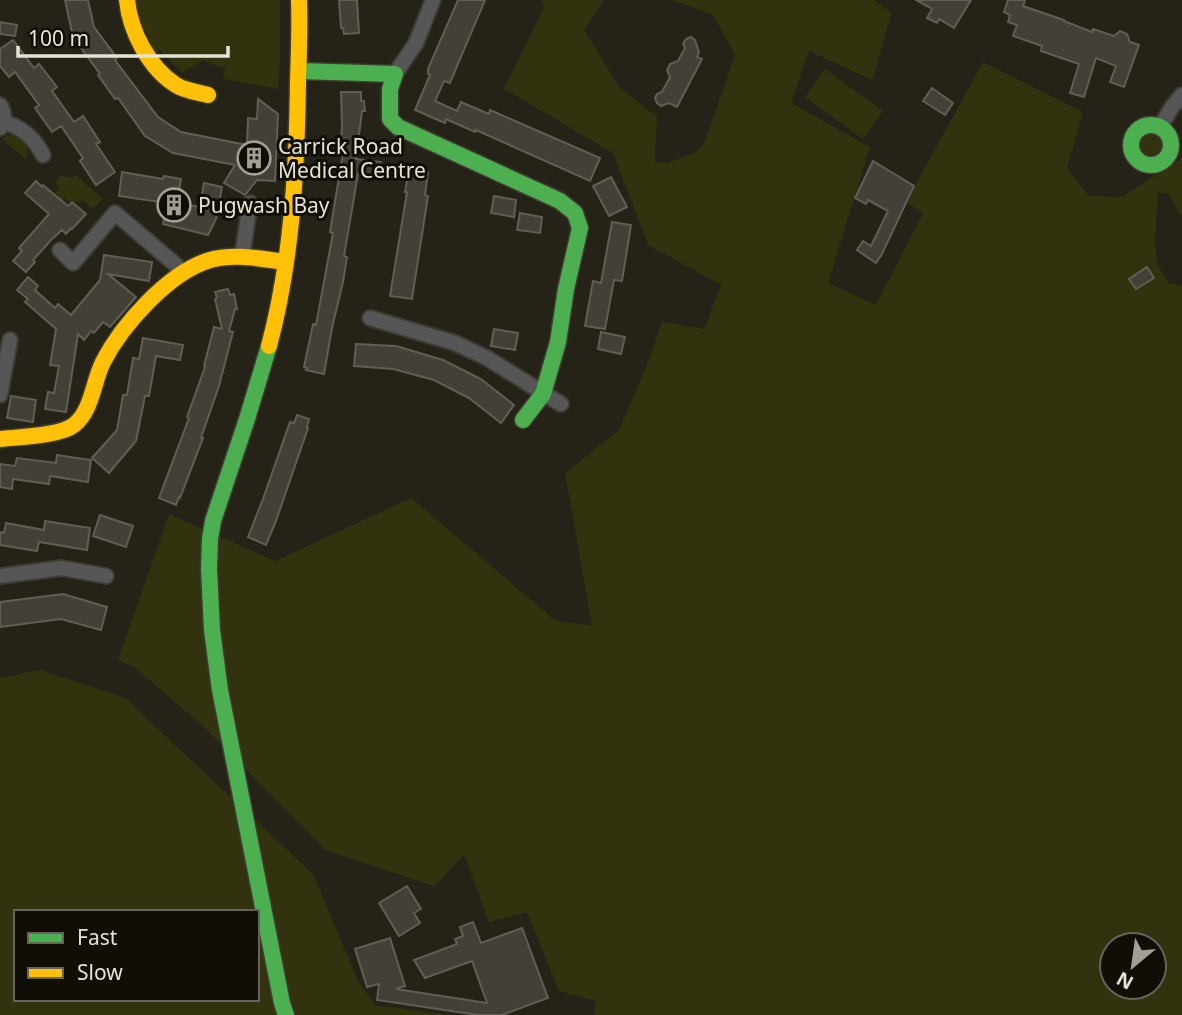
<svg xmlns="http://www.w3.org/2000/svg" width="1182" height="1015" font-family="'Noto Sans',sans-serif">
  <rect width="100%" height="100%" fill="#252218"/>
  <path fill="#32320e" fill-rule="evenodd" d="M136 0H280V62L278 89 223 79 225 69 203 60 182 73 160 50 155 52 139 17Z
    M542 0H604L584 30 619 87 657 117 655 162 667 163 696 152 704 144 735 55 713 15 671 0H874L892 13 872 80 809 51 791 103 870 147 828 283 876 305 923 213 908 203 915 186 983 62 1083 112 1067 168 1089 196 1122 197 1182 158V215L1179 214 1170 194 1158 192 1155 241 1158 266 1169 284 1182 286V1015H594L596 1001 559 991 527 912 489 922 464 855 434 886 325 850 203 726 135 668 118 660 169 514 275 561 411 498 556 621 592 625 565 473 619 430 647 365 662 322 704 329 721 285 648 245 613 153 504 89 544 7ZM1112 945H1154V987H1112Z
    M825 69 883 111 863 139 805 97Z
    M1138 144a13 13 0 1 1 26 0a13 13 0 1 1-26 0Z
    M14 134C26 137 30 148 26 159L2 139 8 135Z
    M76 175 103 199 95 207 90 208 84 201H78L75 203 72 200 70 202 65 198 63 200 55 193 59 189 56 183 59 176 72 177Z
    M40 670 125 698 313 874 359 983 375 1005 449 1015H0V678ZM16 912H257V999H16Z"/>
  <path fill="#424037" stroke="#615e56" stroke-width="2" d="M65 0H88L94 27 117 58 115 60 158 117 181 132 247 145 248 118 257 119 258 99 278 114 275 181 257 180 245 195 224 183 235 165 173 153 145 136 118 98 115 99 98 75 100 74 73 37Z
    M339 0H357L359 33 344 34 343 28H341Z
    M458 0H485L450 83 444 81 435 101 457 111 461 102 489 114 490 110 600 158 590 181 476 130 475 132 446 119 445 123 415 110 430 75 428 74V69Z
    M916 0H971L954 28 939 19 937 23 927 18 932 9Z
    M1008 0H1025L1023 6 1064 20V21L1092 32 1093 29 1114 36 1120 31 1127 34 1130 42 1139 45 1124 87 1110 82 1116 66 1096 58 1084 97 1070 93 1079 64 1041 51 1042 46 1013 36 1017 25 1008 22 1010 15 1004 12Z
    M0 22 17 25 15 36 0 34Z
    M691 37 695 40 699 52 697 57 702 59 677 107 669 103 661 106 657 103 655 98 657 94 662 92 670 77 667 70 670 64 678 61 685 48 683 44 686 39Z
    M13 40 34 68 39 64 57 87 52 91 74 122 83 116 100 142 96 144 115 172 96 185 80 161 83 158 61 126 52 132 35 108 39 105 15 72 9 77 0 66V49Z
    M932 88 953 103 945 115 923 101Z
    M341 92H361V101H364L365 111H362L356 159 381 162 379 176 358 174 344 256 347 257 343 282 332 328 324 374 306 370 307 368 304 367 313 324 316 325 333 233 330 232 343 153V143H341L342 126Z
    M873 161 914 186 882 254 876 263 857 250 863 241 871 246 888 211 868 200 866 204 855 198Z
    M409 169 428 172 425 195 428 196 412 299 390 296 407 192H405Z
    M122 172 163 179 164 176 181 179 177 203 200 207 204 183 222 187 216 219 208 235 163 224 166 210 159 209 160 202 119 196Z
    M611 177 627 207 609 216 593 186Z
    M36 181 42 187 43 185 68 206 72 202 86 214 72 229 71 228 66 234 62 230 52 239 33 260 35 262 26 272 13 261 22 251 19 248 49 214 25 193Z
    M494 196 516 200 514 217 491 213Z
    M520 213 542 217 540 233 517 230Z
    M612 222 631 225 622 281 614 280 605 329 585 326 593 281 601 283Z
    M104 255 152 262 149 281 108 274 136 297 110 327 103 322 94 333 91 331 84 340 78 334 66 412 45 409 48 392 54 393 59 366 50 365 56 329 25 302 28 299 17 290 28 277 38 286 35 290 55 308 58 304 71 315 100 280Z
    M1147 267 1154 278 1136 289 1129 279Z
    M228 289 230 295 234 294 237 309H235L229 331 233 332 219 386 201 438H203L180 498 179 497 176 505 159 498 189 418 187 417 205 367 204 366 214 327 222 329 215 299 217 298 215 292Z
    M494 329 518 333 515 350 491 346Z
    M601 332 625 337 621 354 598 349Z
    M143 338 183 345 180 360 156 356 149 396H145L136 441 109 473 92 458 117 430 123 395H127L133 358 139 359Z
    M356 344 396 346 443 360 481 379 514 405 501 423 469 398 434 380 393 369 354 366Z
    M11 396 36 400 33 422 7 418Z
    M297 415 309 419 307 427 308 428 276 521 266 545 248 537 263 499 290 422 294 423Z
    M57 455 91 460 88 482 50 476 49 484 13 479 12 489 0 487V464L15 466 17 458 56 463Z
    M100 515 133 526 126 547 93 536Z
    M45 521 90 528 87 550 39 542 37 551 0 545V532L4 533 6 523 44 530Z
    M63 594 107 607 101 630 61 619 0 627V602Z
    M407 886 421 909 414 913 420 923 399 936 379 903Z
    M473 922 481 943 522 928 548 998 502 1015H478L377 1000 379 984 367 987 355 949 390 938 405 986 396 989 487 1003 472 961 425 978 414 960 457 944 455 939 463 936 460 927Z"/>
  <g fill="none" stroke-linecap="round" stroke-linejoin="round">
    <defs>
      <path id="street" d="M395 74 416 43 433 0
        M0 105C5 113 5 120 0 128
        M3 122C21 126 35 139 43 155
        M1160 127 1172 107 1182 95
        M60 250 73 263 115 213 176 265 181 274
        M242 257 250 203
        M370 318 455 343 487 358 561 404
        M0 395 10 340
        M0 576 62 568 106 576"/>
      <path id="fast" d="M299 71 395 74 390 89V119L398 127 560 201 575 213 580 228 566 289 558 342 543 394 523 420
        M1131 145a20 20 0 1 1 40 0a20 20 0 1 1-40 0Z
        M269 346 247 419 213 521 210 539 209 569 212 630 220 690 282 1003 286 1015"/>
      <path id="slow" d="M127 0C130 31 149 68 176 85 185 91 198 92 208 95
        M269 346C292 260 297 169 298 80 299 54 300 27 299 0
        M0 439C18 437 60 436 74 425 92 411 93 382 103 362 122 325 169 272 210 260 234 253 261 259 285 262"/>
    </defs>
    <use href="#street" stroke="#3f3c33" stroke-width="18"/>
    <use href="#fast" stroke="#3f3c33" stroke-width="19"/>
    <use href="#slow" stroke="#3f3c33" stroke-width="19"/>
    <use href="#street" stroke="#575657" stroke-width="14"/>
    <use href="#fast" stroke="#4caf50" stroke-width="16"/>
    <use href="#slow" stroke="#ffc107" stroke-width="16"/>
  </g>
  <defs>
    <symbol id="building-ring" viewBox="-11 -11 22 22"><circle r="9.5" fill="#100e07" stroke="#a29f94" stroke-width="1.5"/><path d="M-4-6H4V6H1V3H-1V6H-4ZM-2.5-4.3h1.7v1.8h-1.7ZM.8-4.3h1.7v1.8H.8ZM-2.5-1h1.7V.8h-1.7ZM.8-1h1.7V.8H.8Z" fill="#a29f94"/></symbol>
  </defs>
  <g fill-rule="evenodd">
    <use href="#building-ring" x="235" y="139" width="38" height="38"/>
    <use href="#building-ring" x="155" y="186" width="38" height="38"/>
  </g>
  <g text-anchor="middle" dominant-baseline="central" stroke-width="6" stroke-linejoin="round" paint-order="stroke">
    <g font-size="21" fill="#e5e2d6" stroke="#100e07" text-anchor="start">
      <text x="278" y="146">Carrick Road<tspan x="278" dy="24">Medical Centre</tspan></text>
      <text x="198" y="205">Pugwash Bay</text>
    </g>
  </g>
  <rect x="14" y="910" width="245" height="91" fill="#100e07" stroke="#65635a" stroke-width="2"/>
  <rect x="28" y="933" width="35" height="10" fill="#4caf50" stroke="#65635a" stroke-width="2"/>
  <text x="77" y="945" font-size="21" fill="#e5e2d6">Fast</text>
  <rect x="28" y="968" width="35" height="10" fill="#ffc107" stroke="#65635a" stroke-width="2"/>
  <text x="77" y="980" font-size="21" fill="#e5e2d6">Slow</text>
  <g transform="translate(1133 966) rotate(209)"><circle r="33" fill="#100e07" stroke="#65635a" stroke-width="2"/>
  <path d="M0-5L12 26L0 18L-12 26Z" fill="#a29f94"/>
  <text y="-10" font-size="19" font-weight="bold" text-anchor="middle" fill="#e5e2d6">N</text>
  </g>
  <path d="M18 46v10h210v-10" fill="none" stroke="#e5e2d6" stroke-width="3.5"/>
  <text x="28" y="46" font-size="21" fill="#e5e2d6" stroke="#100e07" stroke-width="5" paint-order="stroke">100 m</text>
</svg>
